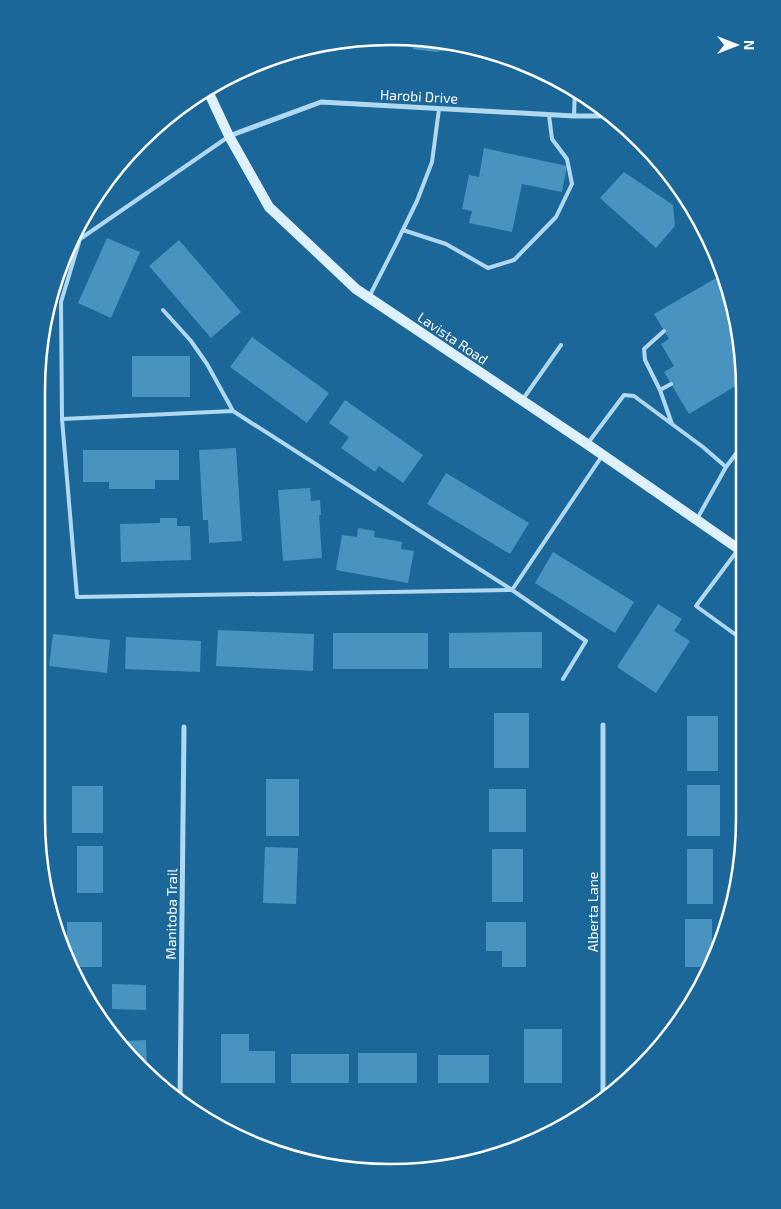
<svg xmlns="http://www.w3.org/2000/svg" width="781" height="1209" font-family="'Exo 2',sans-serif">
  <rect width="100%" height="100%" fill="#1b6799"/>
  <path fill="#4893c0" d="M410 38 436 39 467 46 436 52 413 49Z
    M484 148 567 166 562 192 522 184 512 232 469 223 472 211 462 209 469 175 479 177Z
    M624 172 673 205 675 226 656 248 600 198Z
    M107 238 140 252 111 318 78 303Z
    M179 240 241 312 211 338 149 266Z
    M723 274 733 299 744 368V381L689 414 664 372 674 366 661 344 669 339 654 314Z
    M252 337 329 393 307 423 230 367Z
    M132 356H190V397H132Z
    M345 400 423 455 403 483 379 466 375 472 341 448 349 437 329 423Z
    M236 448 242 541 209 543 208 520H203L199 450Z
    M83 450H179V480H155V489H109V482H83Z
    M446 473 529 523 510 554 427 504Z
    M310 488 311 501 320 500 321 515H319L322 558 283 561 278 490Z
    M160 518H177V526H190L191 560 121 562 120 524 160 523Z
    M358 528 375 531 374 537 402 542 401 549 414 551 408 583 336 570 342 535 357 537Z
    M553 552 634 602 615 633 535 583Z
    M658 604 682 619 674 631 690 641 656 693 617 667Z
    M218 630 314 634 313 671 216 666Z
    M542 632V668H449V633Z
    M333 633H428V669H333Z
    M53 634 110 640 107 673 49 666Z
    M126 637 201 641 200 672 125 669Z
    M494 713H529V768H494Z
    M687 716H718V771H687Z
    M266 779H299V836H266Z
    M687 785H720V836H687Z
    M72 786H103V833H72Z
    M489 789H526V832H489Z
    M77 846H103V893H77Z
    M265 847 298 848 296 904 263 903Z
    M492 849H523V902H492Z
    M687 849H713V904H687Z
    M685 919H712V964L710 967H685Z
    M67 922H102V967H72L67 957Z
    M486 922H526V967H502V951H486Z
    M112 984 146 985V1010L112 1009Z
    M524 1029H562V1083H524Z
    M221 1034H249V1051H275V1083H221Z
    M146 1040 147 1069 126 1047V1041Z
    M358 1053H417V1083H358Z
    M291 1054H349V1083H291Z
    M438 1055H489V1083H438Z"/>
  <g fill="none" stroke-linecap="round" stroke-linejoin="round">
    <path stroke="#b0d8f0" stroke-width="4" d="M574 116 575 89
      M403 230 446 244 488 268 514 260 556 217 572 184 567 159 552 139 549 115
      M72 237 80 239
      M369 297 396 244 417 201 432 162 439 109
      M163 310 191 341 207 364 233 411
      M664 331 644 349 645 360 660 390 672 424
      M660 390 671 384
      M523 399 561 345
      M62 419 233 411 512 590 77 597 62 419 61 302 80 239 228 137
      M588 443 624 395 634 396 703 447 726 467 697 519
      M726 467 744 443
      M743 640 696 606 743 543
      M563 679 586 641 512 590 602 456"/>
    <path stroke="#b0d8f0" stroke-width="5" d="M229 136 321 102 574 116H613
      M603 1100V725
      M180 1102 184 727"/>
    <path stroke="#def0fb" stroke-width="10" d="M207 89 229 136 269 207 356 289 587 444 743 552"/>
  </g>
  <g text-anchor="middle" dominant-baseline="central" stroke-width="4" stroke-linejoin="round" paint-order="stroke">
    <g font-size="14" fill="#fff" stroke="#1b6799">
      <text transform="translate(419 96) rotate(3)">Harobi Drive</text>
      <text transform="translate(453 338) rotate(34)">Lavista Road</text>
      <text transform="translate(592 912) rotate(-90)">Alberta Lane</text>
      <text transform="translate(171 914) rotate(-89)">Manitoba Trail</text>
    </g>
  </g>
  <path d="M0 0H781V1209H0ZM390 45H391A345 345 0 0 1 736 390V819A345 345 0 0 1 391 1164H390A345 345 0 0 1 45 819V390A345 345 0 0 1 390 45Z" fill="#1b6799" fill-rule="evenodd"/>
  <path fill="none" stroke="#fff" stroke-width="2.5" d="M390 45H391A345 345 0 0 1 736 390V819A345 345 0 0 1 391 1164H390A345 345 0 0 1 45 819V390A345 345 0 0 1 390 45Z"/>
  <g transform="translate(736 45) rotate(90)" stroke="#1b6799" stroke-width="4" paint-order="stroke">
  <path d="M0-4L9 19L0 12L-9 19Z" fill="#ffffff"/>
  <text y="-8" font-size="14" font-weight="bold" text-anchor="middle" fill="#ffffff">N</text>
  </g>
</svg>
